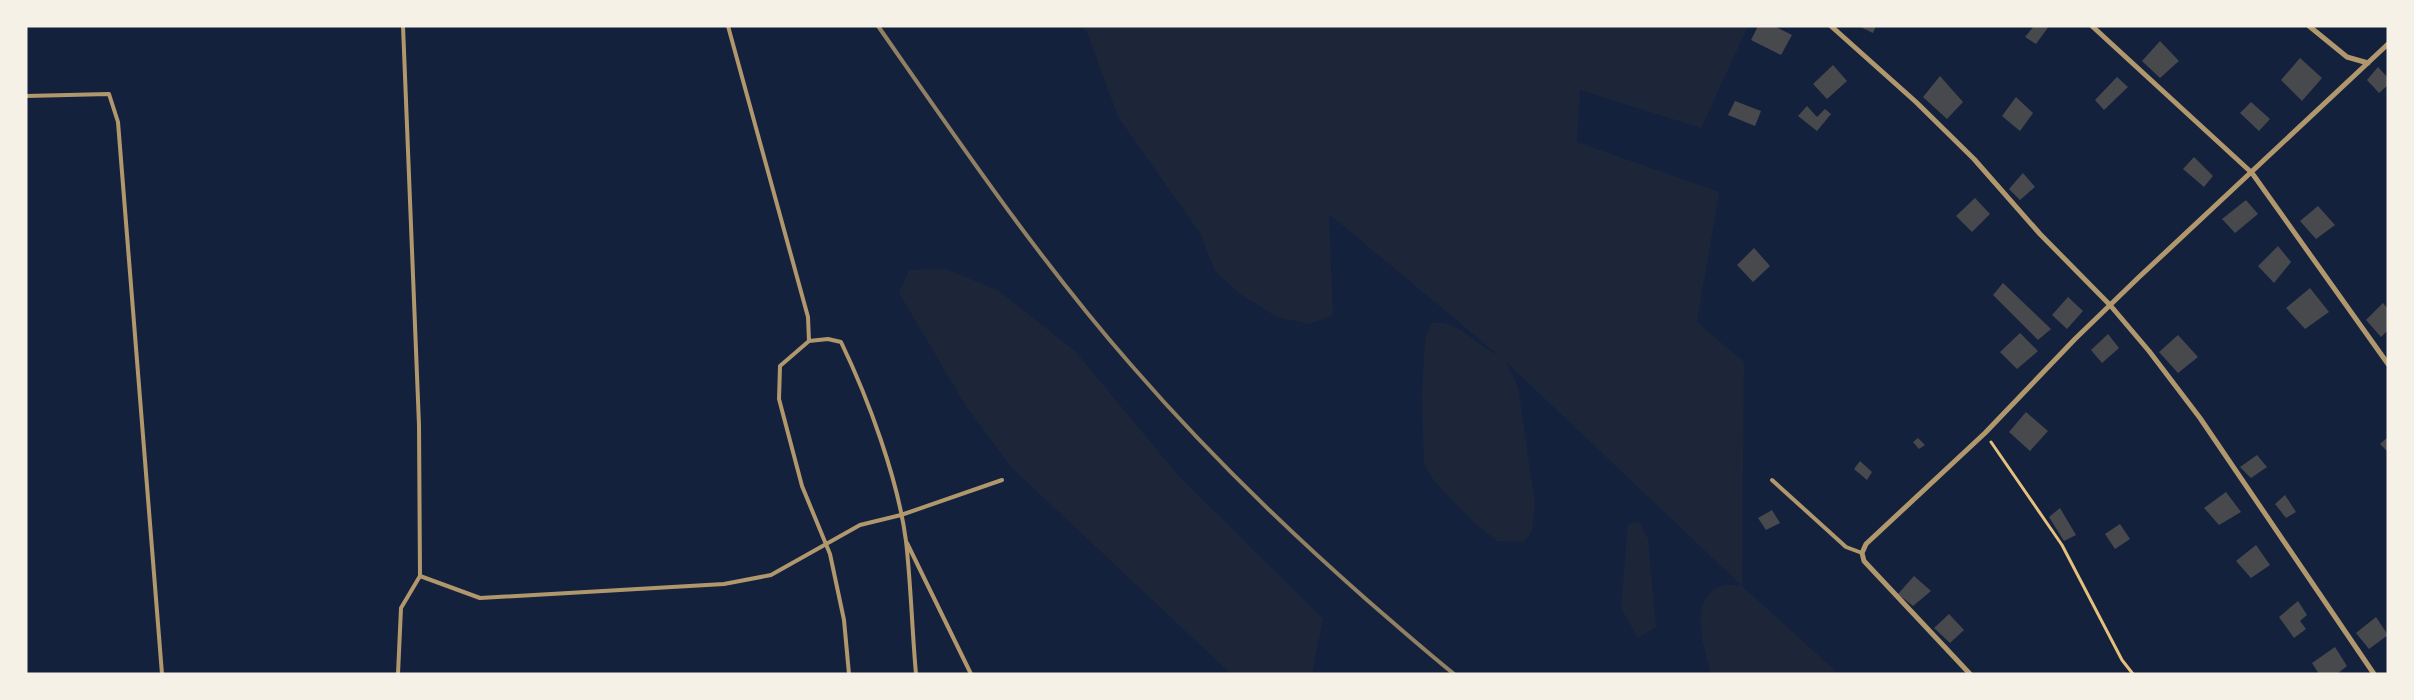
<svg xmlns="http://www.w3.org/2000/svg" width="2414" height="700" font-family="'Alegreya Sans',sans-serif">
  <rect width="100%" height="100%" fill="#14213d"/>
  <path fill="#1d2539" d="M1080 26H1748L1701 128 1580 90 1577 142 1719 192 1697 322 1744 362 1742 586 1839 674H1711C1704 649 1687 597 1722 586 1728 584 1736 586 1741 585L1505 361 1518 387 1535 504 1532 532 1524 542 1497 541 1474 523 1434 481 1424 464 1422 395 1425 339 1431 323C1458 318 1475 346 1497 354L1329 214 1333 315 1309 324 1277 317 1240 294 1215 271 1200 233 1118 117 1087 32Z
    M946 269 999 291 1075 351 1178 475 1323 619 1312 674H1231L1012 468 966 406 899 293 909 270Z
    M1639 521 1648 539 1656 627 1638 638 1621 608 1628 524Z"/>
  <path fill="#48494c" d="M1758 26H1774L1792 35 1781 55 1751 40Z
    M1858 26H1876L1873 33Z
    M2034 26H2049L2036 44 2025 37Z
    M2160 41 2179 61 2160 78 2142 61Z
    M2300 58 2322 78 2302 101 2281 80Z
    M1833 65 1847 81 1827 99 1813 84Z
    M2378 67 2388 78V85L2379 93 2367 80Z
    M1940 76 1963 102 1947 119 1923 97Z
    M2117 77 2128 87 2104 110 2095 100Z
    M2016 97 2033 113 2020 131 2002 116Z
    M1735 101 1761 111 1755 126 1728 115Z
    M2251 102 2270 119 2259 131 2240 113Z
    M1807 106 1817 117 1825 109 1831 114 1817 131 1798 116Z
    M2194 157 2213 176 2204 187 2183 169Z
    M2023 173 2035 187 2020 200 2009 189Z
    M1975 198 1990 214 1972 232 1956 216Z
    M2246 200 2258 214 2235 233 2222 219Z
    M2318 206 2335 225 2316 239 2300 221Z
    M2278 246 2291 262 2274 283 2258 266Z
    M1754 248 1770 266 1753 282 1737 265Z
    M2003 283 2051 329 2038 340 1993 295Z
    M2310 288 2329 312 2305 329 2286 308Z
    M2068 297 2083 311 2067 329 2052 315Z
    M2383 303 2388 309V330L2381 337 2366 320Z
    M2020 333 2038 351 2017 369 2000 352Z
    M2108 334 2119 348 2102 363 2091 350Z
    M2178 335 2198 357 2178 373 2159 352Z
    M2026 412 2048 431 2030 451 2009 432Z
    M2388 437V452L2380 444Z
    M1918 438 1925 445 1919 449 1913 442Z
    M2257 455 2267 467 2251 478 2240 467Z
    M1860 461 1872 472 1867 480 1854 469Z
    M2226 492 2241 512 2219 525 2204 508Z
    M2285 495 2296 512 2286 518 2275 504Z
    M2060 508 2076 535 2064 541 2049 517Z
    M1772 510 1780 523 1766 530 1758 518Z
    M2120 524 2130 539 2115 549 2105 534Z
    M2256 545 2270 565 2251 578 2236 561Z
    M1914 576 1931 591 1913 606 1898 594Z
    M2298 601 2307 615 2300 621 2306 629 2294 638 2279 617Z
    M1949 614 1964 630 1950 643 1934 628Z
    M2376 617 2388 635 2369 649 2356 633Z
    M2335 647 2347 666 2337 674H2319L2312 663Z"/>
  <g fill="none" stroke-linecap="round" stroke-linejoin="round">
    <path stroke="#e5c07b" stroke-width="3" d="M1991 442 2062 545 2122 660 2133 674"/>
    <path stroke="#b1986c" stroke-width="4" d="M728 26 808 317 809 341 780 366 779 399 802 486 830 554 844 620 849 674
      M26 96 109 94 118 122 162 674
      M809 341 828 339 841 342C868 398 898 479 906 541 911 585 912 630 916 674
      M1772 480 1846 547 1862 553
      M907 543 971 674
      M420 576 480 598 724 584 771 575 860 525 901 515 1002 480
      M398 674 401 608 420 576 419 425 403 26"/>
    <path stroke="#b1986c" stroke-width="5" d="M1831 26 1916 102 1974 159 2040 234 2110 305 2149 351 2200 418 2374 674
      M2092 26 2252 173 2388 364
      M2309 26 2347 57 2368 63
      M1970 674 1864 561 1862 553 1866 544 1985 433 2075 339 2138 278 2388 44"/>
    <path stroke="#918062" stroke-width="4" d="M878 26C959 142 1039 260 1132 366 1204 449 1284 527 1367 600 1396 625 1424 650 1454 674"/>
  </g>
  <rect width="2414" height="700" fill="none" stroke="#f6f1e7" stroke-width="55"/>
</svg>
